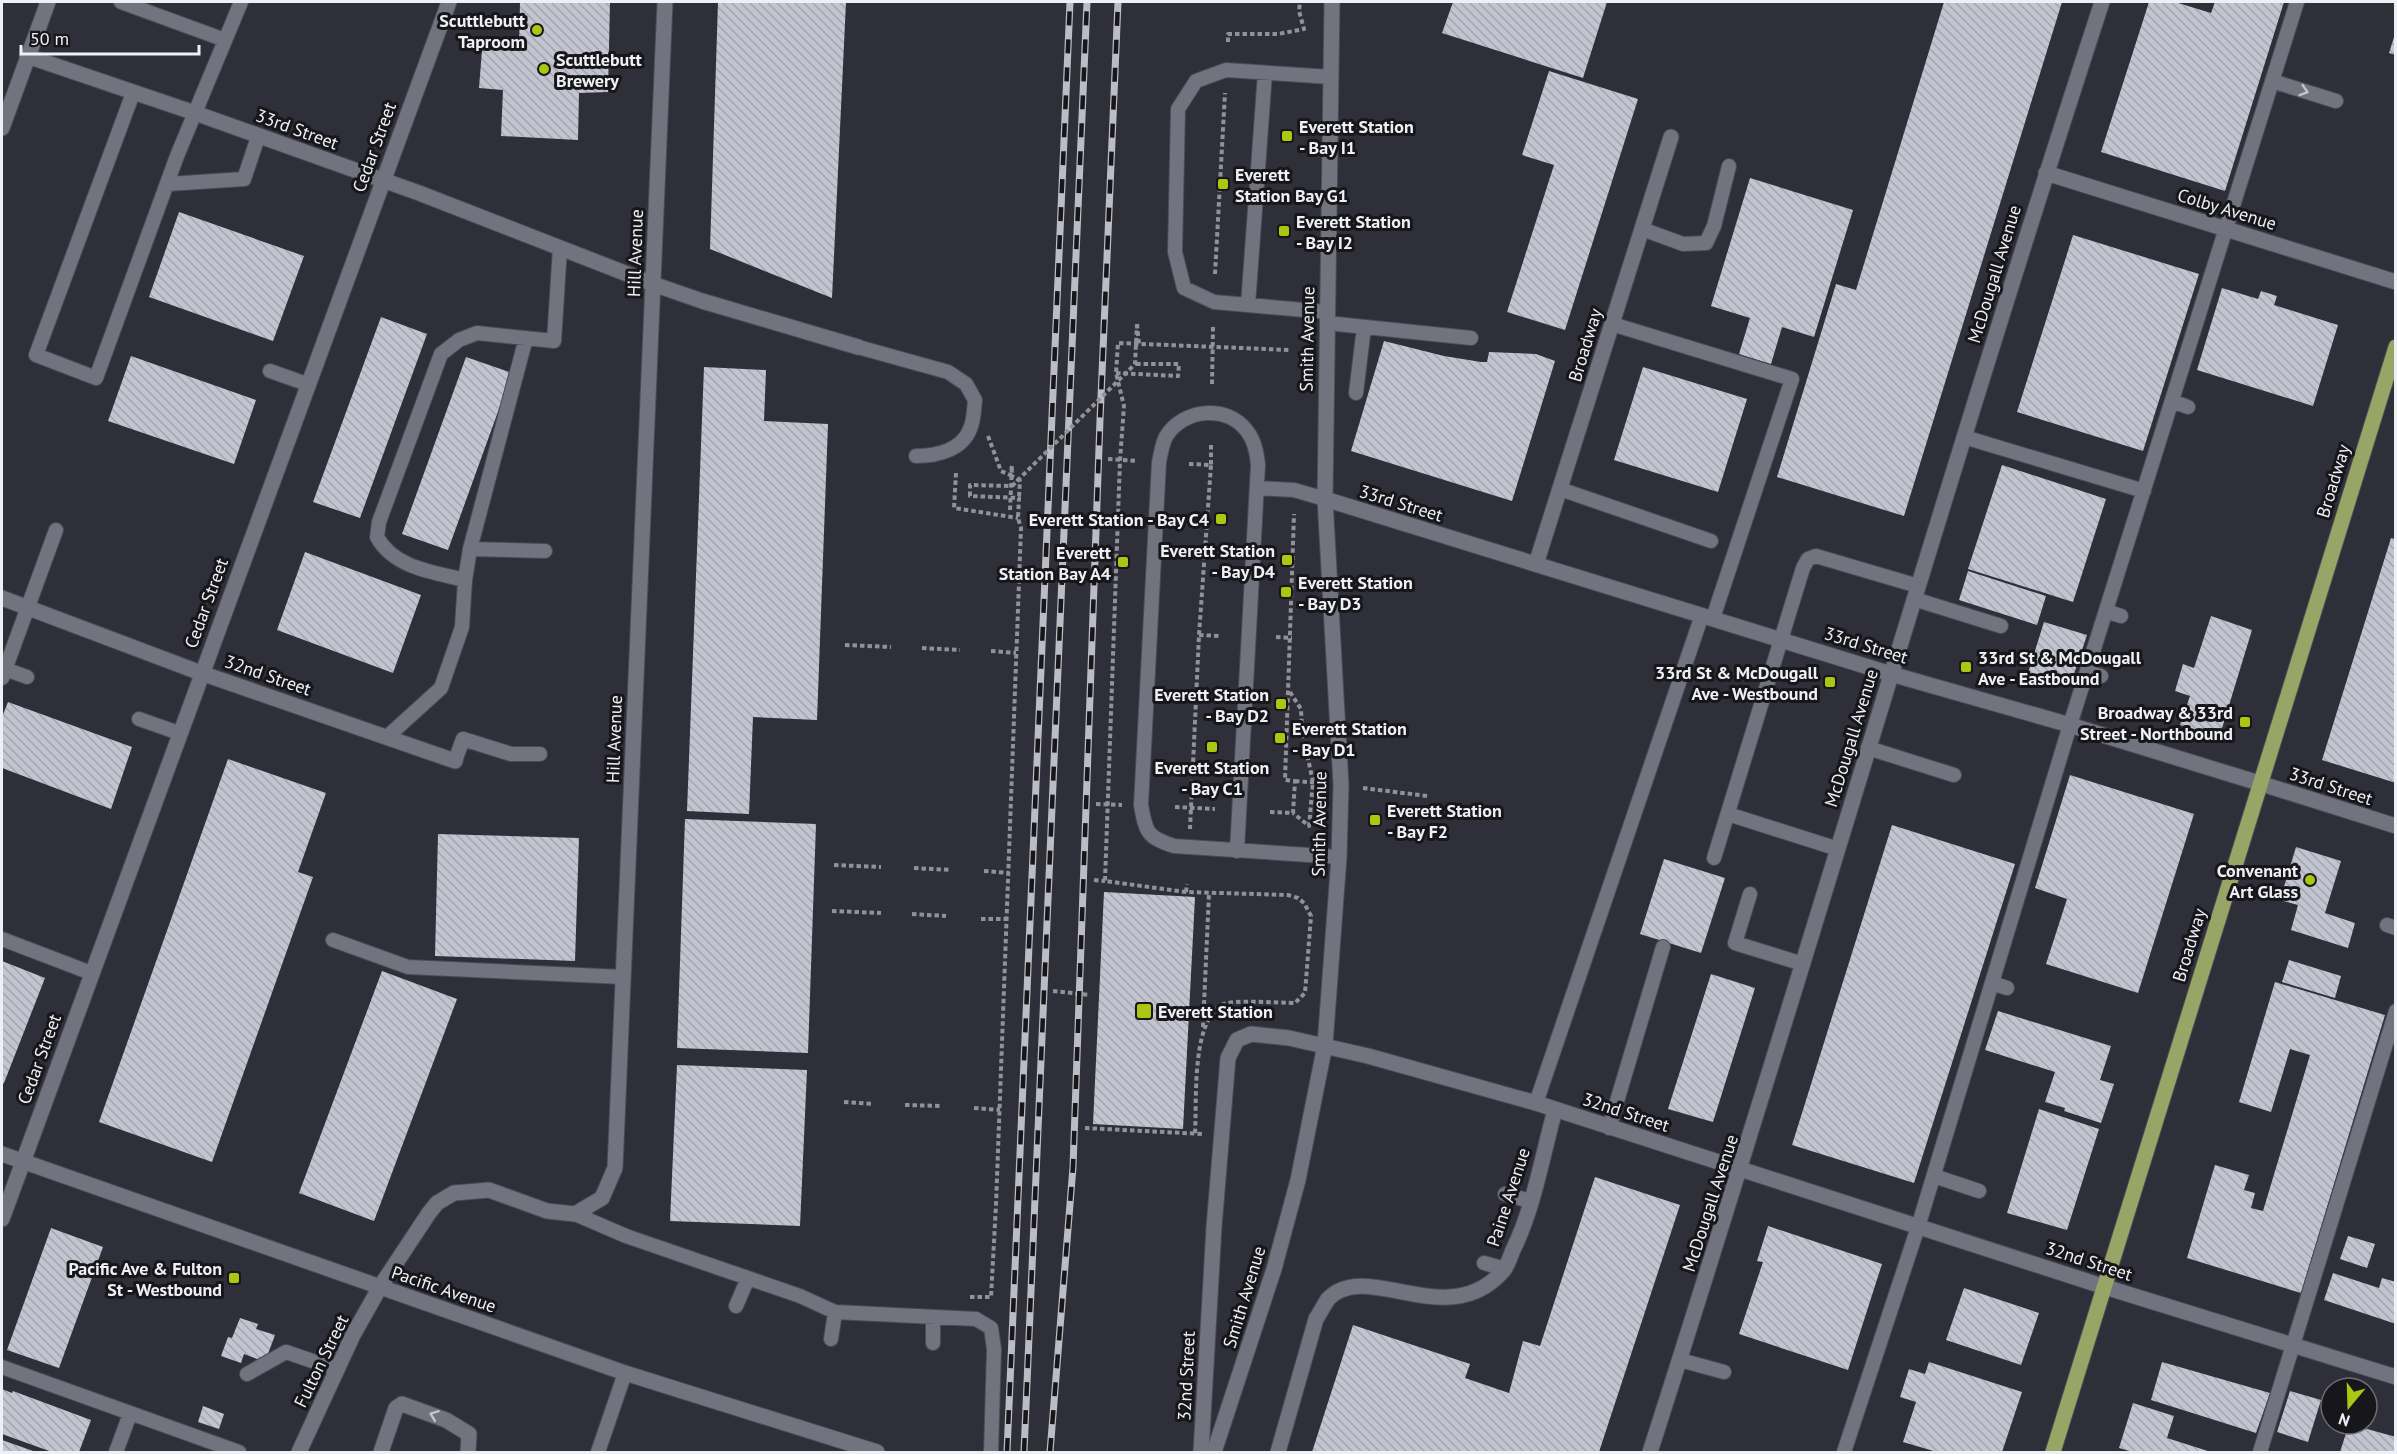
<svg xmlns="http://www.w3.org/2000/svg" width="2397" height="1454" font-family="'PT Sans',sans-serif">
  <defs>
    <pattern id="building-back-hatch" width="6" height="6" patternUnits="userSpaceOnUse" patternTransform="scale(1.5)"><rect width="6" height="6" fill="#c2c4d0"/><path d="M-1 5l2 2M0 0l6 6M5-1l2 2" fill="none" stroke="#a4a5ae"/></pattern>
  </defs>
  <rect width="100%" height="100%" fill="#2e2f38"/>
  <path fill="url(#building-back-hatch)" d="M520 2H610L608 92 579 93 578 140 501 136 503 90 479 88 482 50H519Z
    M718 2H846L832 298 710 249Z
    M1453 2H1607L1583 78 1442 33Z
    M1944 2H2062L1904 516 1777 477 1836 284 1856 290Z
    M2149 2H2175L2211 13 2215 2H2284L2225 191 2101 152Z
    M2395 34H2396V55L2389 53Z
    M1549 71 1638 99 1565 330 1507 312 1554 165 1522 155Z
    M1750 178 1853 210 1814 337 1782 327 1771 364 1739 354 1750 318 1711 306Z
    M179 212 304 256 273 341 149 297Z
    M2073 235 2199 274 2143 451 2017 412Z
    M2222 288 2258 299 2261 291 2277 296 2274 305 2338 325 2313 406 2197 370Z
    M381 317 427 334 360 518 313 502Z
    M1384 341 1444 356 1481 362H1487L1489 352 1536 354 1555 361 1512 501 1351 451Z
    M131 356 256 400 234 464 108 421Z
    M466 357 512 373 448 550 402 534Z
    M704 367 766 370 764 421 828 424 817 720 753 717 749 814 687 811Z
    M1643 367 1747 399 1718 492 1614 460Z
    M2002 465 2106 499 2073 602 1968 569Z
    M2391 538 2396 539V783L2322 760Z
    M305 552 421 595 393 673 277 630Z
    M1968 571 2046 596 2037 625 1959 600Z
    M2211 616 2252 630 2219 738 2180 725 2190 696 2175 691 2183 664 2194 668Z
    M2044 622 2087 635 2070 686 2028 673Z
    M8 702 132 747 111 809 2 768V717Z
    M228 759 326 793 298 872 313 877 212 1162 99 1122Z
    M2070 775 2194 814 2138 993 2046 964 2067 899 2035 888Z
    M685 819 816 824 808 1053 677 1048Z
    M1892 825 2015 864 1914 1183 1792 1145Z
    M438 834 579 838 575 961 435 956Z
    M2296 847 2341 861 2325 913 2355 923 2348 948 2291 930 2298 905 2280 900Z
    M1664 859 1725 878 1701 953 1640 934Z
    M1104 892 1195 897 1183 1129 1093 1124Z
    M2289 960 2341 976 2335 998 2282 982Z
    M2 961 45 978 4 1083 2 1085Z
    M382 971 457 999 374 1221 299 1193Z
    M1711 974 1755 988 1713 1122 1668 1109Z
    M2275 982 2385 1015 2301 1293 2187 1258 2215 1165 2249 1175 2244 1190 2255 1193 2251 1208 2263 1211 2310 1055 2290 1049 2271 1112 2239 1102Z
    M1998 1011 2111 1046 2100 1080 2114 1084 2101 1123 2064 1111 2065 1108 2045 1102 2055 1072 1985 1050Z
    M677 1065 807 1070 800 1226 670 1221Z
    M2039 1109 2099 1129 2067 1230 2007 1213Z
    M1595 1177 1680 1205 1599 1452H1312L1353 1325 1470 1364 1465 1378 1509 1393 1523 1341 1540 1346Z
    M1768 1226 1882 1264 1848 1370 1739 1334 1763 1262 1757 1261Z
    M51 1228 103 1247 59 1368 7 1350Z
    M2348 1236 2375 1244 2367 1268 2340 1259Z
    M2333 1273 2379 1288 2382 1278 2396 1282V1324L2324 1300Z
    M1964 1288 2039 1313 2021 1365 1946 1340Z
    M240 1318 258 1324 256 1329 275 1335 265 1362 244 1354 241 1363 221 1356 228 1337 232 1338Z
    M1929 1362 2022 1392 2002 1452H1937L1903 1442 1916 1402 1900 1397 1909 1369 1925 1374Z
    M2162 1362 2270 1393 2256 1433 2151 1400Z
    M2 1389 12 1393 13 1391 91 1420 79 1452H52L2 1434Z
    M2290 1391 2321 1400 2308 1442 2277 1432Z
    M2133 1403 2174 1416 2167 1438 2211 1452H2133L2119 1448Z
    M203 1406 224 1414 219 1429 198 1422Z
    M2349 1424 2396 1437 2395 1452H2340Z
    M2 1440 36 1452H2Z"/>
  <g fill="none" stroke-linecap="round" stroke-linejoin="round">
    <defs>
      <path id="service" d="M121 2 225 40
        M2272 81 2336 101
        M133 93 36 355 96 378 177 156 241 2
        M168 184 244 179 258 137
        M1642 229 1683 244 1706 243 1714 226 1729 166
        M1248 305 1265 73
        M1327 312 1214 302 1184 288 1175 252 1178 109 1196 81 1226 70 1331 77
        M1327 323 1471 338
        M1612 324 1792 379 1713 618
        M858 347 948 372 966 384 975 400C974 409 974 421 970 429 962 450 937 456 916 456
        M270 371 307 384
        M1356 393 1364 327
        M2172 401 2188 407
        M1964 437 2144 491
        M1258 488 1294 490 1325 499
        M1560 489 1711 541
        M470 549 526 338
        M465 580C433 572 394 568 377 537L379 522 441 354 459 340 477 333 554 341 560 248
        M1914 599 2001 626
        M2106 611 2121 616
        M5 669 27 677
        M2087 672 2101 676
        M2 678 56 530
        M139 719 179 733
        M387 737 441 688 462 627 465 580 470 549 545 551
        M1868 748 1954 775
        M455 761 463 739 511 754H540
        M1728 814 1838 849
        M1237 851 1258 465C1257 453 1255 441 1247 431 1227 404 1184 409 1167 435 1162 442 1161 454 1159 462L1141 805C1146 833 1147 837 1174 846L1339 857
        M1714 858 1803 568 1808 559 1816 556 1918 586
        M1750 894 1735 943 1803 964
        M2387 925 2396 928
        M2 939 91 973
        M333 940 408 967 623 977
        M1992 983 2007 988
        M1536 1103 1702 615
        M1609 1128 1663 947
        M1934 1176 1979 1191
        M1505 1194 1530 1201
        M575 1214 626 1236 800 1296 835 1312 976 1319 991 1328 994 1349 991 1452
        M1484 1263 1505 1269
        M736 1306 748 1278
        M831 1339 835 1312
        M933 1343V1318
        M1680 1360 1724 1372
        M2 1367 239 1452
        M247 1374 286 1352 336 1369
        M116 1452 130 1414
        M598 1452 625 1373
        M1844 1452 1918 1227 2070 725 2297 2
        M2260 1452 2396 1011"/>
      <path id="minor" d="M27 56 195 113 419 193 653 284 702 301 858 347
        M2046 173 2396 282
        M1536 564 1671 137
        M2 598 201 673 455 761
        M2259 783 2396 826
        M299 1452 353 1335 380 1287 429 1213 437 1203 454 1193 489 1190 547 1211 575 1214 602 1198 615 1168 665 2
        M381 1452 396 1408 402 1404 446 1420 469 1434 468 1452
        M1201 1452 1214 1227 1228 1058 1237 1040 1251 1034 1289 1038 1368 1056 1536 1103 2105 1287 2396 1377
        M1278 1452 1316 1319C1320 1313 1324 1305 1328 1299 1367 1258 1447 1334 1503 1271 1508 1265 1510 1257 1513 1250 1534 1207 1542 1157 1555 1110
        M1650 1452C1805 970 1945 483 2102 2"/>
      <path id="tertiary" d="M2 128 48 2
        M1325 499 1891 674 2070 725 2259 783
        M2 1154 625 1373 877 1452
        M2 1219 449 2
        M1214 1452 1274 1269 1298 1180 1325 1045 1339 857 1341 785 1325 499 1332 2"/>
      <path id="primary" d="M2053 1452 2396 347"/>
    </defs>
    <use href="#service" stroke="#4a4b53" stroke-width="16"/>
    <use href="#minor" stroke="#4a4b53" stroke-width="17"/>
    <use href="#tertiary" stroke="#4a4b53" stroke-width="17"/>
    <use href="#primary" stroke="#4a4b53" stroke-width="17"/>
    <path stroke="#919299" stroke-width="4" stroke-dasharray="4.5 3" stroke-linecap="butt" d="M1228 42V34H1278L1304 29 1299 11 1300 2
      M1215 274 1225 93
      M1137 324 1139 344
      M1116 373 1178 376 1179 364H1135
      M1212 384 1213 327
      M988 436 1001 471 1010 475 1012 466
      M1211 445V465
      M1108 459 1137 461
      M1189 464 1211 465 1199 635 1190 829
      M956 473 954 508 1018 518
      M1010 475 1020 481 1019 498
      M1199 635 1219 636
      M1276 637 1292 638
      M845 645 891 647
      M922 648 960 650
      M991 651 1016 653
      M1290 692 1301 709 1302 730 1313 782 1309 826 1293 813
      M1295 781 1319 783
      M1363 788 1427 796
      M1096 804 1122 805
      M1175 807 1215 809
      M1270 812 1293 813 1295 781 1285 780 1294 514
      M834 865 881 867
      M914 868 951 870
      M984 871 1009 873
      M1094 880 1105 881
      M1186 892 1187 884
      M832 911 881 913
      M912 914 946 916
      M981 919H1007
      M1053 991 1090 995
      M1203 1027 1209 893
      M844 1102 873 1104
      M905 1105 942 1106
      M974 1108 1000 1110
      M1085 1128 1203 1134
      M1195 1133C1197 1102 1191 1024 1221 1005 1232 999 1280 1003 1295 1003L1305 993 1311 916 1304 903 1298 898 1288 895 1186 892 1105 881 1120 460 1124 406 1116 373 1118 343 1290 350
      M970 1297H991L996 1205 1021 528 1018 518 1019 498 970 496V485L1012 486"/>
    <use href="#service" stroke="#71737e" stroke-width="14"/>
    <use href="#minor" stroke="#71737e" stroke-width="15"/>
    <use href="#tertiary" stroke="#71737e" stroke-width="15"/>
    <use href="#primary" stroke="#98a567" stroke-width="15"/>
    <defs>
      <path id="rail" d="M1007 1452 1070 2
        M1024 1452 1087 2
        M1050 1452 1073 1167 1100 420 1118 2"/>
    </defs>
    <use href="#rail" stroke="#bcbdc4" stroke-width="7"/>
    <use href="#rail" stroke="#17171b" stroke-width="4.5" stroke-dasharray="14" stroke-linecap="butt"/>
    <path stroke="#919299" stroke-width="4" stroke-dasharray="4.5 3" stroke-linecap="butt" d="M1012 486 1135 364 1137 324
      M1010 510 1012 466"/>
  </g>
  <defs><path id="oneway-chevron" d="M-2-3.5L2.5 0L-2 3.5" fill="none" stroke-width="1.6" stroke-linecap="round" stroke-linejoin="round" transform="scale(1.5)"/></defs>
  <g stroke="#c3c4cc">
    <use href="#oneway-chevron" transform="translate(2304 91) rotate(17)"/>
    <use href="#oneway-chevron" transform="translate(434 1415) rotate(-159)"/>
  </g>
  <g fill="#acc611" stroke="#17171b" stroke-width="2">
    <circle cx="537" cy="30" r="6"/>
    <circle cx="544" cy="69" r="6"/>
    <rect x="1281" y="130" width="12" height="12" rx="3"/>
    <rect x="1217" y="178" width="12" height="12" rx="3"/>
    <rect x="1278" y="225" width="12" height="12" rx="3"/>
    <rect x="1215" y="513" width="12" height="12" rx="3"/>
    <rect x="1281" y="554" width="12" height="12" rx="3"/>
    <rect x="1117" y="556" width="12" height="12" rx="3"/>
    <rect x="1280" y="586" width="12" height="12" rx="3"/>
    <rect x="1960" y="661" width="12" height="12" rx="3"/>
    <rect x="1824" y="676" width="12" height="12" rx="3"/>
    <rect x="1275" y="698" width="12" height="12" rx="3"/>
    <rect x="2239" y="716" width="12" height="12" rx="3"/>
    <rect x="1274" y="732" width="12" height="12" rx="3"/>
    <rect x="1206" y="741" width="12" height="12" rx="3"/>
    <rect x="1369" y="814" width="12" height="12" rx="3"/>
    <circle cx="2310" cy="880" r="6"/>
    <rect x="1136" y="1003" width="16" height="16" rx="3"/>
    <rect x="228" y="1272" width="12" height="12" rx="3"/>
  </g>
  <g text-anchor="middle" dominant-baseline="central" stroke-width="6" stroke-linejoin="round" paint-order="stroke">
    <g font-size="18" font-weight="bold" fill="#eff0f6" stroke="#17171b" text-anchor="end">
      <text x="525" y="20">Scuttlebutt<tspan x="525" dy="21">Taproom</tspan></text>
      <text x="556" y="59" text-anchor="start">Scuttlebutt<tspan x="556" dy="21">Brewery</tspan></text>
      <text x="1299" y="126" text-anchor="start">Everett Station<tspan x="1299" dy="21">- Bay I1</tspan></text>
      <text x="1235" y="174" text-anchor="start">Everett<tspan x="1235" dy="21">Station Bay G1</tspan></text>
      <text x="1296" y="221" text-anchor="start">Everett Station<tspan x="1296" dy="21">- Bay I2</tspan></text>
      <text x="1209" y="519">Everett Station - Bay C4</text>
      <text x="1275" y="550">Everett Station<tspan x="1275" dy="21">- Bay D4</tspan></text>
      <text x="1111" y="552">Everett<tspan x="1111" dy="21">Station Bay A4</tspan></text>
      <text x="1298" y="582" text-anchor="start">Everett Station<tspan x="1298" dy="21">- Bay D3</tspan></text>
      <text x="1978" y="657" text-anchor="start">33rd St &amp; McDougall<tspan x="1978" dy="21">Ave - Eastbound</tspan></text>
      <text x="1818" y="672">33rd St &amp; McDougall<tspan x="1818" dy="21">Ave - Westbound</tspan></text>
      <text x="1269" y="694">Everett Station<tspan x="1269" dy="21">- Bay D2</tspan></text>
      <text x="2233" y="712">Broadway &amp; 33rd<tspan x="2233" dy="21">Street - Northbound</tspan></text>
      <text x="1292" y="728" text-anchor="start">Everett Station<tspan x="1292" dy="21">- Bay D1</tspan></text>
      <text x="1212" y="767" text-anchor="middle">Everett Station<tspan x="1212" dy="21">- Bay C1</tspan></text>
      <text x="1387" y="810" text-anchor="start">Everett Station<tspan x="1387" dy="21">- Bay F2</tspan></text>
      <text x="2298" y="870">Convenant<tspan x="2298" dy="21">Art Glass</tspan></text>
      <text x="1158" y="1011" text-anchor="start">Everett Station</text>
      <text x="222" y="1268">Pacific Ave &amp; Fulton<tspan x="222" dy="21">St - Westbound</tspan></text>
    </g>
    <g font-size="18" fill="#eff0f6" stroke="#17171b">
      <text transform="translate(297 129) rotate(20)">33rd Street</text>
      <text transform="translate(374 147) rotate(-70)">Cedar Street</text>
      <text transform="translate(2227 209) rotate(17)">Colby Avenue</text>
      <text transform="translate(635 253) rotate(-88)">Hill Avenue</text>
      <text transform="translate(1994 274) rotate(-73)">McDougall Avenue</text>
      <text transform="translate(1307 339) rotate(-89)">Smith Avenue</text>
      <text transform="translate(1585 345) rotate(-73)">Broadway</text>
      <text transform="translate(2333 481) rotate(-73)">Broadway</text>
      <text transform="translate(1401 503) rotate(17)">33rd Street</text>
      <text transform="translate(206 603) rotate(-70)">Cedar Street</text>
      <text transform="translate(1866 645) rotate(17)">33rd Street</text>
      <text transform="translate(268 675) rotate(19)">32nd Street</text>
      <text transform="translate(1851 738) rotate(-73)">McDougall Avenue</text>
      <text transform="translate(614 739) rotate(-88)">Hill Avenue</text>
      <text transform="translate(2331 786) rotate(18)">33rd Street</text>
      <text transform="translate(1319 824) rotate(-89)">Smith Avenue</text>
      <text transform="translate(2189 945) rotate(-73)">Broadway</text>
      <text transform="translate(39 1059) rotate(-70)">Cedar Street</text>
      <text transform="translate(1626 1112) rotate(18)">32nd Street</text>
      <text transform="translate(1508 1197) rotate(-72)">Paine Avenue</text>
      <text transform="translate(1710 1203) rotate(-72)">McDougall Avenue</text>
      <text transform="translate(2089 1261) rotate(18)">32nd Street</text>
      <text transform="translate(444 1289) rotate(19)">Pacific Avenue</text>
      <text transform="translate(1244 1297) rotate(-73)">Smith Avenue</text>
      <text transform="translate(321 1361) rotate(-64)">Fulton Street</text>
      <text transform="translate(1186 1376) rotate(-87)">32nd Street</text>
    </g>
  </g>
  <rect width="2397" height="1454" fill="none" stroke="#eff0f6" stroke-width="6"/>
  <g transform="translate(2349 1406) rotate(199)"><circle r="28" fill="#17171b" stroke="#6d6e73" stroke-width="1.5"/>
  <path d="M0-4.5L10 22L0 15L-10 22Z" fill="#acc611"/>
  <text y="-9" font-size="16" font-weight="bold" text-anchor="middle" fill="#eff0f6">N</text>
  </g>
  <path d="M21 45v9h178v-9" fill="none" stroke="#eff0f6" stroke-width="3"/>
  <text x="30" y="45" font-size="18" fill="#eff0f6" stroke="#17171b" stroke-width="4.5" paint-order="stroke">50 m</text>
</svg>
